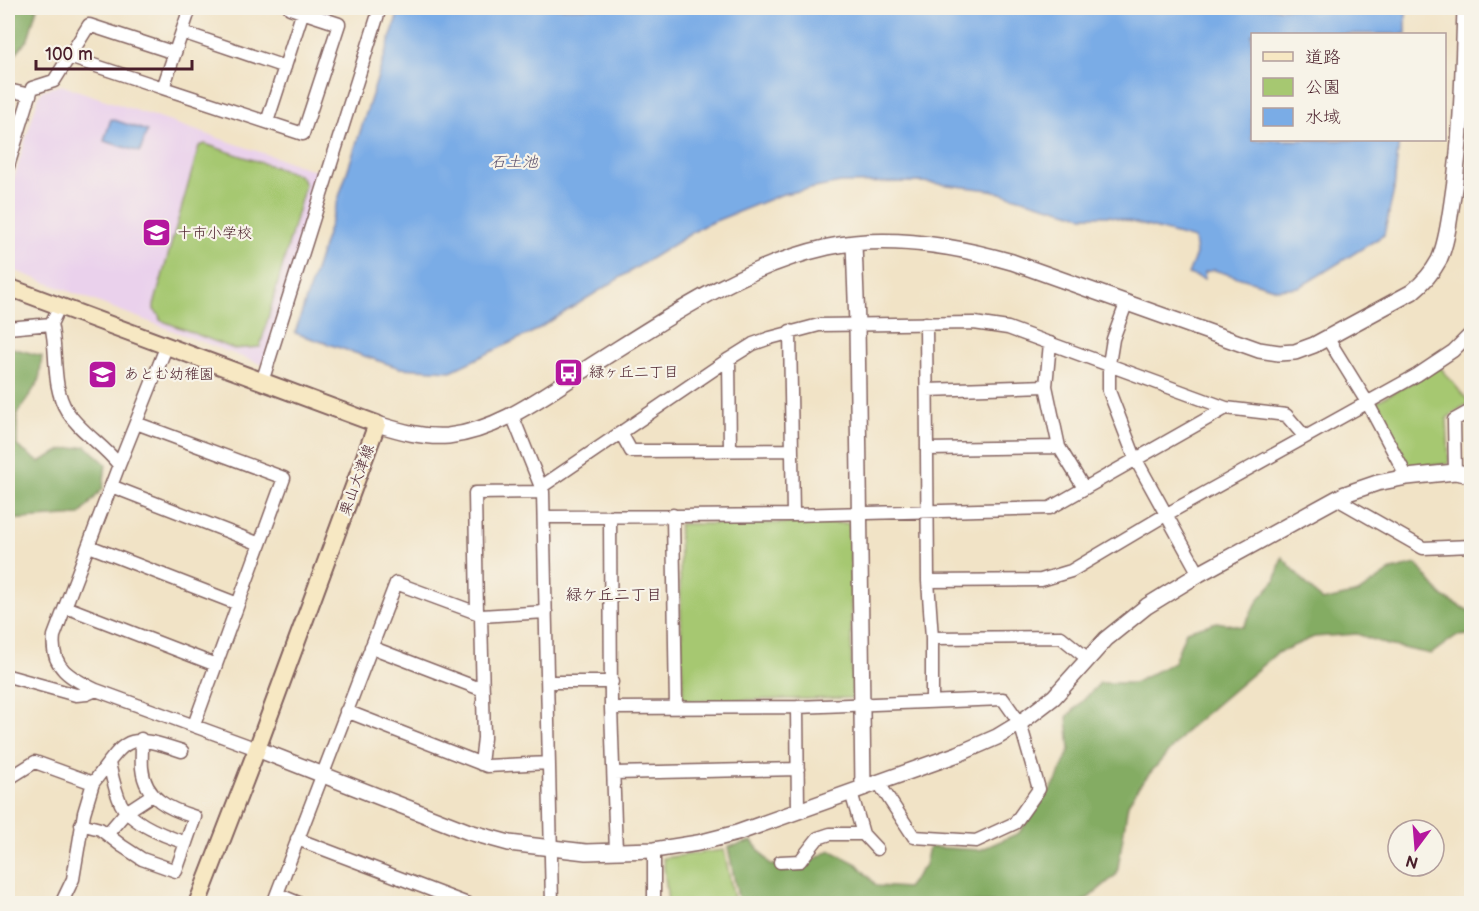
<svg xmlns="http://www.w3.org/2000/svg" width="1479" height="911" font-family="'Balsamiq Sans','Klee One',sans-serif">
  <rect width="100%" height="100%" fill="#f7f3e8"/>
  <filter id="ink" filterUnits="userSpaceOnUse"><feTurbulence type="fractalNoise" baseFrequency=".0167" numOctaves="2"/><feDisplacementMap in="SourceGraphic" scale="12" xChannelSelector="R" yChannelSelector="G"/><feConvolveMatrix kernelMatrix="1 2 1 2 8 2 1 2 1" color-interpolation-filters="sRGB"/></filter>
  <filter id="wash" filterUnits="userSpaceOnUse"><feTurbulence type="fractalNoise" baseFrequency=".008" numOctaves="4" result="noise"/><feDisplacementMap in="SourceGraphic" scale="24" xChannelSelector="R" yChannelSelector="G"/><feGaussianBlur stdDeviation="1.35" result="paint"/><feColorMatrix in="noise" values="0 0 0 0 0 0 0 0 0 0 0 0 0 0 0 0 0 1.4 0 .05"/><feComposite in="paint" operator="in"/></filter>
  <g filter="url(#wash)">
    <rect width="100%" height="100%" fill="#f1e3c6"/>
    <path fill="#ead1ec" d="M61 85 322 173 263 365 8 268V198L39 95 43 90Z"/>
    <path fill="#a6c871" stroke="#78744e" stroke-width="1.5" d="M205 144 296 174 302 178 305 185 260 347 234 349 160 320 159 315 154 310V305L199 146Z
      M1440 367 1469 402 1447 418 1449 464 1407 467 1372 404Z
      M850 523 852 698 683 701 679 524Z
      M724 850 735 903H668L663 858Z"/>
    <path fill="#84ac63" stroke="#676647" stroke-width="1.5" d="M8 8H37L28 39 8 63Z
      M12 348 42 356 39 381 17 414V446L39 462 62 450 86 446 106 464 103 488 80 515 8 520V349Z
      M1282 557 1322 601 1358 593 1392 570 1416 564 1443 597 1471 612V635L1456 636 1431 654 1388 645 1357 634 1314 637 1277 653 1190 727 1139 786 1128 804 1117 874 1086 900 1077 903H739L728 847 752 841 771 865 803 866 830 850 857 864 877 886 907 888 925 865 929 847 980 850 1019 833 1056 782 1070 749 1067 717 1100 683H1134L1174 662 1186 631 1217 622 1243 627 1259 599 1275 581Z"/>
    <path fill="#7aace6" stroke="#626688" stroke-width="1.5" d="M400 8H1406V34H1252V140H1399L1394 190 1384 235 1300 287 1277 289 1214 270 1205 272 1204 279 1188 274 1196 254 1194 239 1110 216H1083L990 190 922 182 841 183 783 194 703 226 533 332 451 371 400 368 295 333Z
      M111 119 147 131 140 152 104 141Z"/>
  </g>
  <g filter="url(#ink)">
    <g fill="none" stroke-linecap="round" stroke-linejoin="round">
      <defs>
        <path id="minor" d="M190 8 163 88 303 134 339 24 290 8
          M182 32 285 67
          M69 57 163 88
          M8 90 30 95 8 166
          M30 95 32 88 54 81 89 25 175 53
          M267 122 304 8
          M1126 304 1113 339 1109 364V391L1135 458 1199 574
          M60 305 51 324C58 352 51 386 67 411 80 432 104 445 119 465
          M926 323 928 581 932 638V702
          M8 328 51 324
          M790 331 793 515
          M1328 339 1367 402 1407 477
          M1050 343 1046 386 1059 447 1084 488
          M167 345 119 465 54 636C50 668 71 678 96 690L257 749
          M729 359 730 450
          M262 382 380 8
          M927 390 1046 386
          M512 415 543 492 552 904
          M136 423 284 478 194 725
          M621 433 631 451 792 450
          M928 449 1059 447
          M1455 472 1454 420 1472 410
          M111 486 260 544
          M541 487 729 359 753 344 770 338 819 325 974 323 1008 328 1226 408 1286 415 1305 437
          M1337 499 1423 548 1472 546
          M673 515 676 708
          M610 516 611 708 616 852
          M544 517 793 515 1050 508 1226 408
          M89 546 238 604
          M928 581 1041 580 1071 571 1167 514 1417 375 1453 351 1472 332
          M66 607 216 665
          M477 613 481 616 484 738 481 764
          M481 616 546 612
          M932 638 1061 637 1088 659
          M371 647 483 690
          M8 676 76 695 87 694 96 690
          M548 682H612
          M797 707 798 811
          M611 708 797 707 1003 699 1020 723 1039 789 1015 823 976 841 914 837 878 782
          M346 711 487 766 549 763
          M109 763C112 776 115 791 121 804 132 824 165 836 186 843
          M614 773 798 769
          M8 779 35 762 93 783 84 813 73 879 61 904
          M93 783C128 738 124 732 182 751
          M851 792 863 834 877 849
          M81 824 100 829 122 846 142 859 176 871 195 817C169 809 145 799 142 768 141 758 143 749 141 739
          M108 833 126 812 152 795
          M297 839 468 904
          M780 862 800 861 818 838 830 834H863
          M277 894 301 904
          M273 904 396 583 477 613 475 493 543 492
          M654 904V850"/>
        <path id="tertiary" d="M854 244 857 324 863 788
          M377 424C400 431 423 438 448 436 500 430 543 396 586 369 663 321 738 267 828 247 888 234 953 245 1012 262L1259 350 1279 353 1295 352 1314 345 1412 292C1423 283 1432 273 1439 260 1447 242 1449 221 1452 202 1462 138 1463 72 1465 8
          M257 749 469 832 509 843 586 852 654 850 698 843 737 833 958 754 997 737 1020 723 1054 697 1106 639 1147 606 1199 574 1345 494 1377 483 1407 477 1455 472 1472 475"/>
        <path id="secondary" d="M8 287 377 424 257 749 197 904"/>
      </defs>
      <use href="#minor" stroke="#846461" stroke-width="15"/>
      <use href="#tertiary" stroke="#846461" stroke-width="18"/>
      <use href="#secondary" stroke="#846461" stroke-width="20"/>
      <use href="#minor" stroke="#fff" stroke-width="12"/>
      <use href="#tertiary" stroke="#fff" stroke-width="15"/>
      <use href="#secondary" stroke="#f7e8c3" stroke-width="16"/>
    </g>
  </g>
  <defs>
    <symbol id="school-square" viewBox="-11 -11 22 22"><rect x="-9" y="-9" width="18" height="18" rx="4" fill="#b5179e" stroke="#f7f3e8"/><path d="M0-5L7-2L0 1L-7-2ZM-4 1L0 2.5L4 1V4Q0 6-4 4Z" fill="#fff"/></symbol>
    <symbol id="bus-square" viewBox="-11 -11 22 22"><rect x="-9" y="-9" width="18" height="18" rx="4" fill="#b5179e" stroke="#f7f3e8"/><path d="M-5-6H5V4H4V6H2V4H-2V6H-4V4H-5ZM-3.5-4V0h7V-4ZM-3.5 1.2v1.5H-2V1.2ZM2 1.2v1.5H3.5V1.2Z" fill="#fff"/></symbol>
  </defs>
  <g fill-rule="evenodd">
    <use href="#school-square" x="140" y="216" width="33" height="33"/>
    <use href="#bus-square" x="552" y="356" width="33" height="33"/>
    <use href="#school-square" x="86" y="358" width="33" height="33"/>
  </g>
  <g text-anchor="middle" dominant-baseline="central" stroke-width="4.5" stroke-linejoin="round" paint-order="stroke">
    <g font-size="15" fill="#4a1f2b" stroke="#f7f3e8" text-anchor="start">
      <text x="177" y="233">十市小学校</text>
      <text x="589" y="372">緑ヶ丘二丁目</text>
      <text x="124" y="374">あとむ幼稚園</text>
    </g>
    <g font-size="15" fill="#4a1f2b" stroke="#f7f3e8">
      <text transform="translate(357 480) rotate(-70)">栗山大津線</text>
    </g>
    <g font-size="16" font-style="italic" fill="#5b506c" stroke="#f7f3e8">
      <text x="514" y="162">石土池</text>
    </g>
    <g font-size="16" fill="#4a1f2b" stroke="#f7f3e8">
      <text x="614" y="595">緑ケ丘二丁目</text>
    </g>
  </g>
  <rect width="1479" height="911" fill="none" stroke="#f7f3e8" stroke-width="30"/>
  <rect x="1251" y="33" width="195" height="108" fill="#f7f3e8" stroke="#b29e9c" stroke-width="1.5"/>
  <rect x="1263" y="52" width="30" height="9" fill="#f7e8c3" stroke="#b29e9c" stroke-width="1.5"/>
  <text x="1305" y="63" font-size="18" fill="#4a1f2b">道路</text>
  <rect x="1263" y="78" width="30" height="18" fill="#a6c871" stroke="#b29e9c" stroke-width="1.5"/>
  <text x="1305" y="93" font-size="18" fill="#4a1f2b">公園</text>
  <rect x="1263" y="108" width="30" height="18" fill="#7aace6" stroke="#b29e9c" stroke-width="1.5"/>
  <text x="1305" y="123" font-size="18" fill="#4a1f2b">水域</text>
  <g transform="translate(1416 848) rotate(196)"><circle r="28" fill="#f7f3e8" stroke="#b29e9c" stroke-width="1.5"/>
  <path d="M0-4.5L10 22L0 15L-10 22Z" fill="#b5179e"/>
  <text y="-9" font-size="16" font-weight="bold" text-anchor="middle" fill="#4a1f2b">N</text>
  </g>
  <path d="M36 60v9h156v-9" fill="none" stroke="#4a1f2b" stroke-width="3"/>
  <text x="45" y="60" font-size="18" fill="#4a1f2b" stroke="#f7f3e8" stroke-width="4.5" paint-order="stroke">100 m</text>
</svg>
